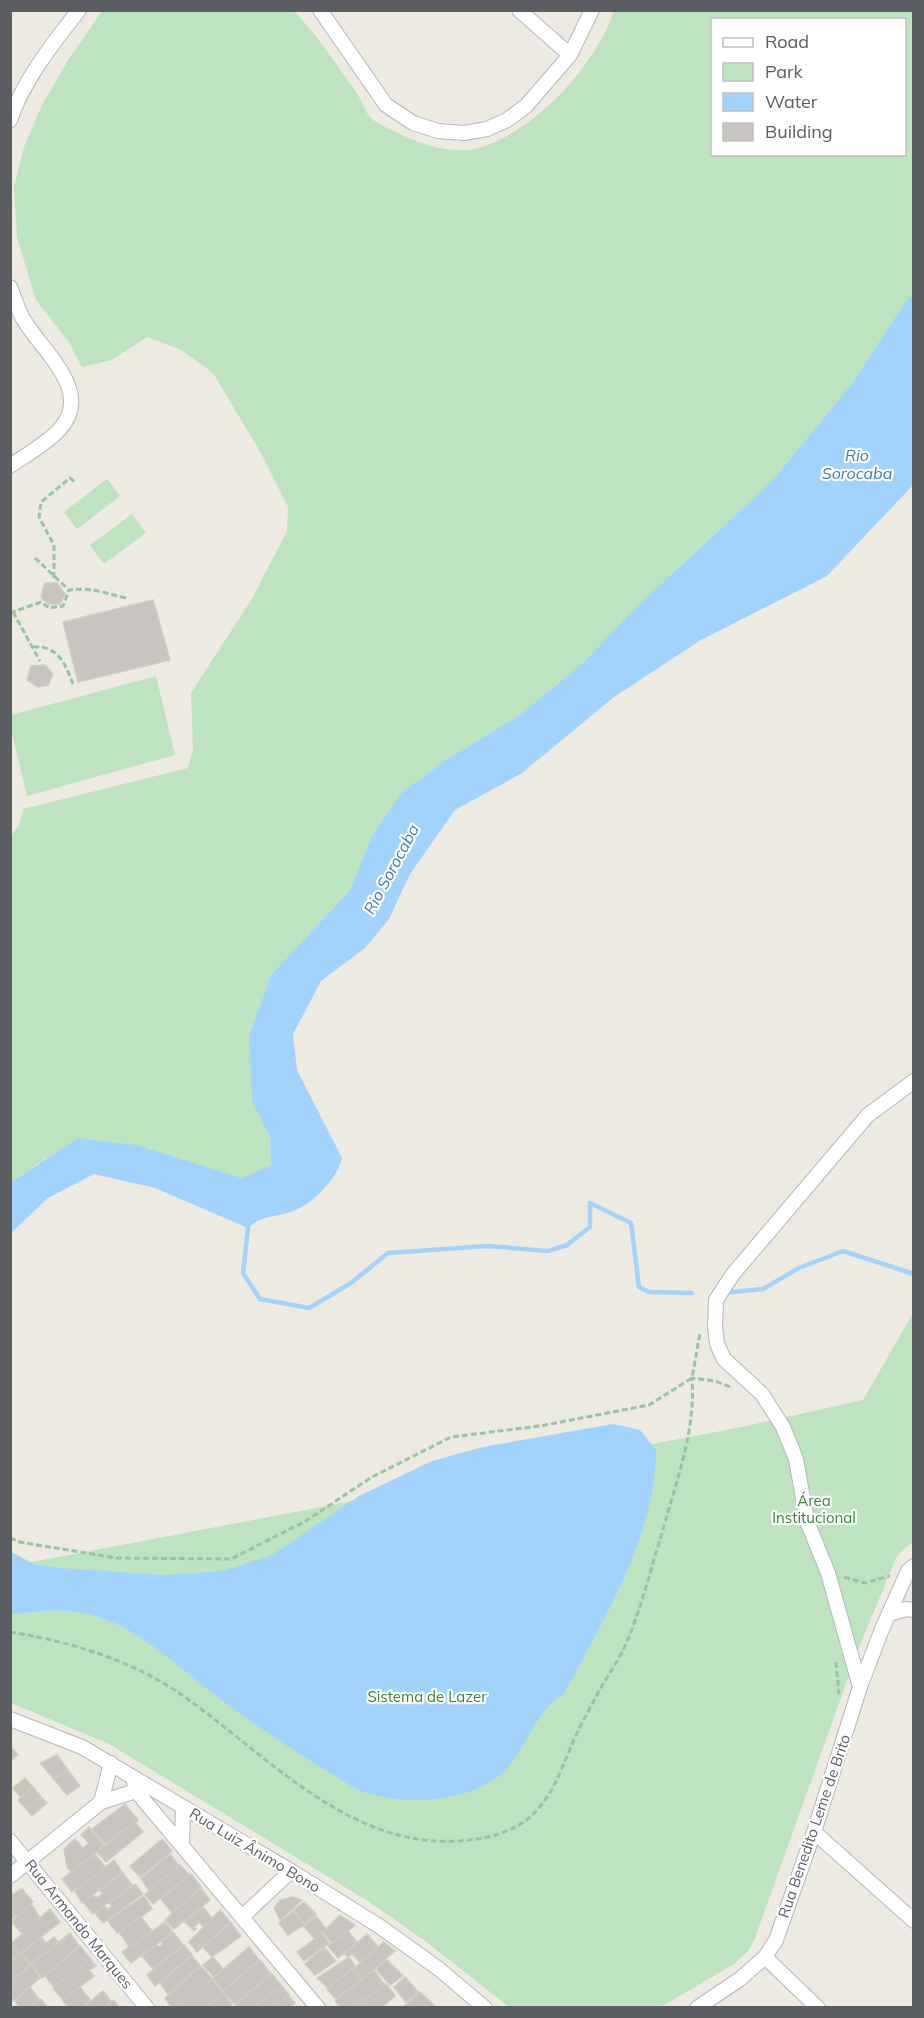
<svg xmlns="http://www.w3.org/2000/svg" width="924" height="2018" font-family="Mulish,sans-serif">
  <rect width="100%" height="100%" fill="#eceae1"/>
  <path fill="#bee4bf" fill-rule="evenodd" d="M102 11H294C318 36 337 65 357 94 362 100 365 112 370 117 378 125 393 130 402 135 424 146 457 155 482 147 537 129 595 66 614 11H913V293L853 382 772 481 631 612 585 661 521 714 446 760 402 792 372 836 350 890 271 975 249 1036 252 1101 270 1138 271 1165 242 1178 202 1166 46 1158 11 1182 10 838 20 823 23 809 188 768 193 749 191 693 253 597 287 531 288 507 261 453 213 373 181 350 147 337 112 360 82 367 69 342 36 300 17 237 14 187 24 147 42 105 67 62ZM712 20H904V154H712Z
    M107 479 120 496 77 529 64 512Z
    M132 514 146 533 104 564 90 545Z
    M156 676 175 755 27 796 11 729V715Z
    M913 1313V1542L898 1554 861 1642 755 1938 749 1950 734 1964 661 2007H509L424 1940 368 1901 109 1744 11 1703V1566L742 1427 863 1400Z"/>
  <path fill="#a2d3fc" d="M913 295V485L827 576 701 640 614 697 522 773 455 810 410 874 389 919 365 948 321 981 293 1034 297 1070 342 1158C338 1177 317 1199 300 1208 282 1218 264 1213 248 1228L155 1188 94 1174 48 1198 11 1233V1182L78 1138 136 1145 242 1178 271 1165 270 1138 252 1101 249 1036 271 975 350 890 372 836 402 792 446 760 521 714 585 661 631 612 772 481 853 382 908 298Z
    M613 1424 640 1430 656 1450C655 1539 604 1617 565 1693 531 1712 525 1762 490 1782 452 1804 401 1805 361 1791 352 1788 343 1780 334 1775 288 1748 244 1718 202 1685 166 1657 134 1625 88 1614 63 1608 35 1612 11 1614V1552L34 1564 60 1568 164 1575 223 1571 272 1555 359 1496 432 1461 483 1447Z"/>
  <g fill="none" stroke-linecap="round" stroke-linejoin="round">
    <path stroke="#a2d3fc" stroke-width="4.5" d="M248 1228 243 1273 260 1299 309 1308 351 1283 388 1253 488 1246 548 1251 567 1245 590 1227V1203L631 1223 639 1287 649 1292 692 1293
      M732 1292 763 1289 799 1268 843 1251 914 1274"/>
  </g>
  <path fill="#c8c4bf" stroke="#d1ccc0" stroke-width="1.5" d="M45 583H57L65 594 60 604H48L41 597Z
    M153 600 170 660 78 682 63 622Z
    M45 665 53 674 48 685 38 687 27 680 31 666Z
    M10 1746 18 1755 10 1761Z
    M57 1755 68 1770 54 1779 40 1763Z
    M68 1770 80 1786 67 1795 54 1779Z
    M25 1778 33 1787 21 1798 13 1788Z
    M33 1787 41 1797 26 1809 18 1800Z
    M41 1797 47 1803 32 1816 26 1809Z
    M125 1804 138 1820 105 1844 92 1829Z
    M135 1822 143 1832 106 1862 97 1852Z
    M89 1827 104 1846 71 1872 67 1867 64 1849 75 1839 83 1848 89 1843 81 1835Z
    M162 1839 172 1851 140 1877 130 1866Z
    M95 1854 106 1867 72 1892 62 1879Z
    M170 1854 179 1866 149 1891 141 1879Z
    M114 1860 122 1872 82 1903 75 1891Z
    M180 1865 189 1875 153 1904 145 1894Z
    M123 1873 132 1885 93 1914 83 1902 93 1895 96 1898 103 1894 100 1890Z
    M191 1874 201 1887 172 1913 161 1899Z
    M135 1884 143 1894 103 1923 95 1913 104 1906 108 1909 112 1906 109 1903Z
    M201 1888 210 1900 174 1929 165 1920Z
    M22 1889 33 1902 17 1917 10 1909V1896Z
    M144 1896 152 1909 117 1933 108 1921Z
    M293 1897 302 1900 280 1920 274 1908 280 1900Z
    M304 1902 316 1914 305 1924 294 1910Z
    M31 1904 40 1918 22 1934 12 1922Z
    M203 1907 212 1918 203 1926 200 1922 194 1927 196 1929 194 1931 185 1922Z
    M10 1909 16 1916 10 1921Z
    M50 1909 60 1922 20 1953 11 1944Z
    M220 1910 230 1922 197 1952 189 1942Z
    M293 1911 304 1925 288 1935 279 1923Z
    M340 1915 355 1925 332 1943 323 1932Z
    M316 1916 326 1929 315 1939 304 1927Z
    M141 1917 152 1931 129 1947 119 1932Z
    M165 1922 173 1932 131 1963 122 1952Z
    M231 1923 241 1936 212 1957 203 1947Z
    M348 1931 357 1942 338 1958 328 1946Z
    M70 1933 79 1946 42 1978 32 1964Z
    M174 1933 183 1945 153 1969 142 1956 157 1945 159 1947 163 1944 161 1942Z
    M322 1934 329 1943 304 1961 297 1952Z
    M367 1934 378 1947 360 1962 352 1954 348 1957 344 1954Z
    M41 1937 46 1943 54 1937 58 1942 31 1964 22 1953Z
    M384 1942 395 1951 362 1979 353 1969Z
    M10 1944 19 1954 10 1961Z
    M184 1945 192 1955 155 1986 147 1975Z
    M80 1946 90 1958 54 1987 45 1976Z
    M249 1947 259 1960 223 1990 213 1978Z
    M324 1947 336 1961 315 1975 305 1964Z
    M21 1954 30 1965 10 1982V1962Z
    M192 1956 200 1966 168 1994 160 1983Z
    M213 1957 223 1969 214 1977 203 1965Z
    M349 1957 355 1966 328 1988 317 1978Z
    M90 1958 96 1966 89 1970 94 1976 63 2000 53 1988Z
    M260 1960 271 1974 235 2004 223 1991Z
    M387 1960 403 1976 390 1985 376 1969Z
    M31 1965 40 1978 10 2003V1983Z
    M201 1966 212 1979 177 2008H172L165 1998Z
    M352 1969 361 1980 336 1999 327 1989Z
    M374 1970 385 1985 352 2008H341L335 2001Z
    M272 1974 282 1986 252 2008H237L235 2005Z
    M405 1977 418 1992 406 2002 394 1987Z
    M212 1979 223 1993 204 2008H177Z
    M386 1984 395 1996 381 2008H353Z
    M282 1986 289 1995 274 2008H252Z
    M30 1987 39 1999 28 2008H20L15 2001Z
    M80 1987 90 2000 81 2008H69L63 2001Z
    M103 1991 111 2001 104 2008H82Z
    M420 1992 434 2005 431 2008H406L404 2006Z
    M223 1993 232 2004 227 2008H204Z
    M288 1995 295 2003 289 2008H274Z
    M41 1999 48 2008H29Z
    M114 2000 119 2008H104Z"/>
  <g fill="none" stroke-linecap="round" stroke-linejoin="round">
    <defs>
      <path id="minor" d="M320 10 386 105 413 123 438 131 464 133 487 129 507 120 526 106 570 55 592 10
        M519 10 570 55
        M10 120C23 81 53 43 79 10
        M10 287C14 296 17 307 22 317 39 349 96 391 59 430 46 444 26 455 10 466
        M889 1614 906 1609 914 1610
        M860 1687 828 1573 807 1521 796 1459 783 1427 762 1394 724 1359 717 1344 715 1326 716 1300 733 1274 868 1115 914 1081
        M10 1719 82 1747 291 1871 379 1926 439 1969 485 2008
        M133 1777 136 1791 318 2008
        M101 1802 111 1763
        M814 1832 914 1921
        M10 1841 147 2008
        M182 1843 183 1807
        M10 1876 101 1802 136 1791
        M242 1917 291 1871
        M765 1957 818 2008
        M697 2008 740 1979 765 1957 776 1940 814 1832 860 1687 882 1629 908 1571 914 1566"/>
    </defs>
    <use href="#minor" stroke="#b4b7bc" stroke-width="16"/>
    <path stroke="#98c4a5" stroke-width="3" stroke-dasharray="6 3" stroke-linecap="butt" d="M35 558 68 589
      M54 578V545L39 517 41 502 70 478 76 483
      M13 612 40 661
      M10 613 41 602 49 608 63 606 69 590C89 587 106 593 126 598
      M33 647C58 645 66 665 73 684
      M10 1538 20 1542 116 1558 231 1559 304 1522 372 1477 451 1437 540 1426 649 1405 692 1378 700 1333
      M844 1577 864 1583 890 1576
      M10 1632C68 1641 131 1660 179 1693 268 1754 351 1854 469 1840 496 1837 521 1829 539 1808 555 1789 561 1769 571 1747 578 1729 588 1712 597 1695 607 1676 620 1659 628 1639 642 1605 651 1568 662 1533 676 1482 696 1431 692 1378L715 1381 733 1388
      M836 1662 839 1694"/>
    <use href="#minor" stroke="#fff" stroke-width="14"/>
  </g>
  <g text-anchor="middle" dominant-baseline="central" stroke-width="4.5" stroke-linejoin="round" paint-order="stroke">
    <g font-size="15" fill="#37833c" stroke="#fff">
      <text x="814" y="1500">Área<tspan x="814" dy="17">Institucional</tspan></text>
      <text x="427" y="1696">Sistema de Lazer</text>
    </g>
    <g font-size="15" fill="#5a5d62" stroke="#fff">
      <text transform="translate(814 1826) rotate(-71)">Rua Benedito Leme de Brito</text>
      <text transform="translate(255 1850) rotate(31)">Rua Luiz Ânimo Bono</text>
      <text transform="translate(79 1924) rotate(51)">Rua Armando Marques</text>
    </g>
    <g font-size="16" font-style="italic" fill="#4279b5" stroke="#fff">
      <text x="857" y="455">Rio<tspan x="857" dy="18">Sorocaba</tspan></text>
      <text transform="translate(391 869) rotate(-62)">Rio Sorocaba</text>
    </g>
  </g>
  <rect width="924" height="2018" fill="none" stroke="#5a5d62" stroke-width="24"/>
  <rect x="711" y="18" width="195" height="138" fill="#ffffff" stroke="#bdbec0" stroke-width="1.5"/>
  <rect x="723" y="38" width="30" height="9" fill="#ffffff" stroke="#bdbec0" stroke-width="1.5"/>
  <text x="765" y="48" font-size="18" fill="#5a5d62">Road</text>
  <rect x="723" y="63" width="30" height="18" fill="#bee4bf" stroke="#bdbec0" stroke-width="1.5"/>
  <text x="765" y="78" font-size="18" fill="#5a5d62">Park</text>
  <rect x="723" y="93" width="30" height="18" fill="#a2d3fc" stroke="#bdbec0" stroke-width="1.5"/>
  <text x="765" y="108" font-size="18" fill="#5a5d62">Water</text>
  <rect x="723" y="123" width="30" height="18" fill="#c8c4bf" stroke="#bdbec0" stroke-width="1.5"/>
  <text x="765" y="138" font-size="18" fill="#5a5d62">Building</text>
</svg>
